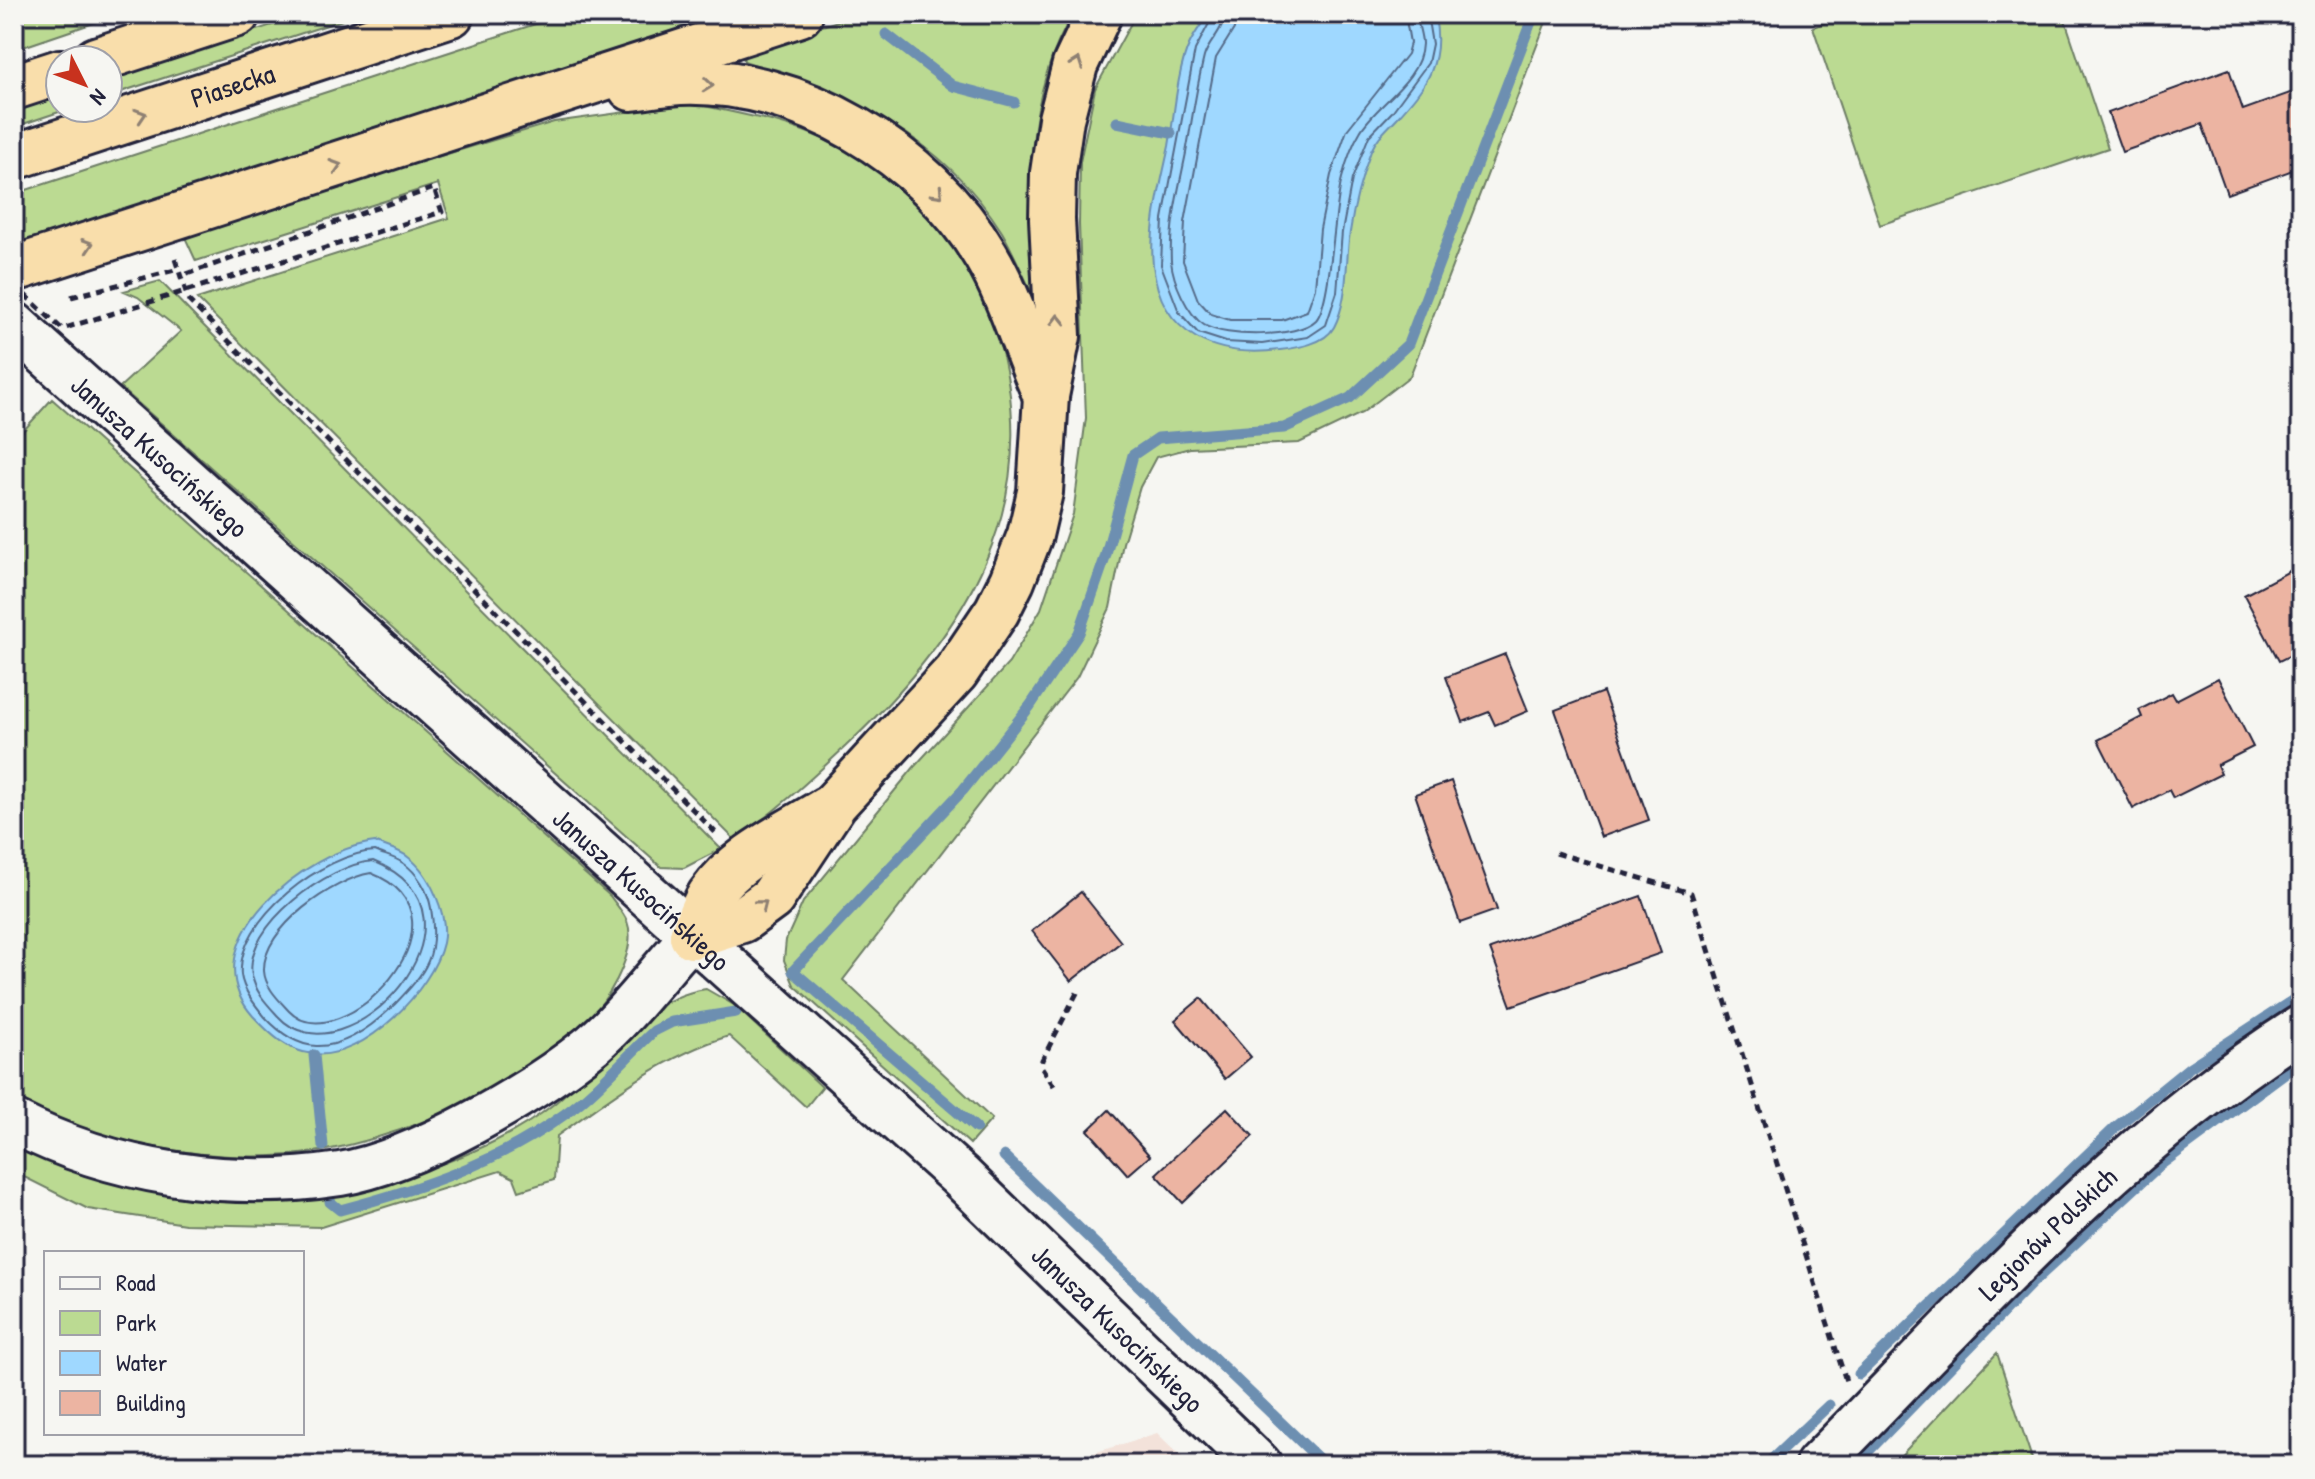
<svg xmlns="http://www.w3.org/2000/svg" width="2315" height="1479" font-family="'Patrick Hand',sans-serif">
  <rect width="100%" height="100%" fill="#f6f6f2"/>
  <filter id="ink" filterUnits="userSpaceOnUse"><feTurbulence type="fractalNoise" baseFrequency=".0125" numOctaves="2"/><feDisplacementMap in="SourceGraphic" scale="16" xChannelSelector="R" yChannelSelector="G"/><feConvolveMatrix kernelMatrix="1 2 1 2 8 2 1 2 1" color-interpolation-filters="sRGB"/></filter>
  <g filter="url(#ink)">
    <path fill="#f3e2da" d="M1157 1433 1190 1465H1056Z"/>
    <path fill="#bbda92" stroke="#6e7e66" stroke-width="2" d="M14 14H120L14 50Z
      M306 14H361L108 96V78Z
      M566 14H724L14 245V194Z
      M859 14H1073C1023 95 1028 202 1032 293 1022 273 1013 251 1002 232 939 132 850 97 744 61L742 52Z
      M1136 14H1549L1410 376 1362 413 1299 443 1190 448 1156 457 1140 487 1123 543 1110 608 1077 677 843 980 992 1119 970 1144 794 985 784 960 786 940 803 902 915 766 1009 663 1041 609 1073 514 1086 418 1079 224 1080 162 1095 89Z
      M1850 14H2063L2108 148 1880 225 1813 27Z
      M60 94V108H71L14 127V109Z
      M691 103C738 114 789 121 831 143 909 183 972 250 997 334 1048 503 966 633 846 746 810 780 775 812 735 840L197 299 449 218 438 184 196 261 183 233 554 122Z
      M160 281 198 320 721 849 684 868 661 867 120 387 181 331 138 297 124 291Z
      M52 399 610 896C615 903 624 913 627 921 634 939 625 963 617 979 570 1074 390 1147 290 1155 200 1162 93 1142 14 1098V441Z
      M706 989 734 1005 822 1087 806 1107 729 1036C666 1055 610 1097 557 1136L554 1180 519 1191 514 1178 500 1171 321 1227 185 1224 88 1209 14 1172V1147C151 1203 271 1219 415 1173 462 1158 516 1135 555 1103 604 1063 641 998 706 989Z
      M1997 1353 2034 1465H1892Z"/>
    <path fill="#9fd8ff" stroke="#6d8fb1" stroke-width="2" d="M1208 14H1433L1435 17C1444 63 1427 85 1397 118 1387 129 1377 137 1371 151 1361 178 1354 204 1350 232 1345 264 1349 298 1334 327 1325 344 1297 348 1280 350 1217 358 1161 337 1153 265 1149 226 1161 184 1169 146 1174 117 1177 71 1189 45 1194 34 1202 24 1208 14Z
      M375 842C385 847 400 850 408 857 430 873 449 916 443 943 433 988 364 1061 313 1054 287 1051 270 1034 253 1016 188 943 306 850 375 842Z"/>
    <g fill="none" stroke-linecap="round" stroke-linejoin="round">
      <path stroke="#546b89" stroke-width="2" d="M1214 14 1195 50 1163 219 1161 265 1179 312 1198 333 1226 342 1262 344 1308 337 1326 325 1337 292 1342 232 1352 179 1369 136 1392 112 1428 63 1432 44 1427 14
        M1224 14C1224 31 1208 42 1204 57 1196 89 1192 121 1186 153 1179 188 1169 225 1171 261 1173 281 1187 314 1204 325 1225 338 1298 338 1316 320 1331 304 1334 207 1342 178 1346 163 1352 145 1360 132 1376 104 1421 81 1422 44 1422 34 1417 24 1417 14
        M1236 14 1234 29 1216 58 1185 222 1183 261 1198 300 1211 314 1230 320H1282L1307 311 1315 288 1320 229 1331 175 1347 130 1407 54 1410 43 1405 14
        M375 851C383 855 395 857 403 863 418 873 428 891 431 908 439 955 427 971 395 1004 375 1024 346 1047 316 1046 295 1045 278 1031 265 1017 255 1005 243 990 241 975 236 919 325 853 375 851Z
        M373 861C506 915 344 1089 278 1016 267 1004 255 992 252 975 243 926 330 864 373 861Z
        M371 873C482 917 339 1064 289 1011 279 1000 265 987 264 971 262 928 334 879 371 873Z"/>
      <path stroke="#6d8fb1" stroke-width="11" d="M886 34 953 86 1014 102
        M1117 122 1171 133
        M314 1055 323 1146
        M976 1128 793 971 963 790 1030 706 1079 633 1105 558 1133 455 1158 438 1284 428 1350 398 1408 344 1534 14
        M1004 1156 1325 1465
        M330 1202 340 1210C419 1189 498 1163 565 1114 597 1091 625 1058 654 1031L672 1022 736 1012
        M1859 1374 2116 1127 2190 1067 2301 995
        M1766 1465 1829 1405
        M1855 1465 2031 1284 2160 1165 2301 1061"/>
    </g>
    <path fill="#ecb4a2" stroke="#22223b" stroke-width="2" d="M2229 69 2243 110 2301 89V167L2227 194 2202 124 2122 152 2108 113Z
      M2301 565V650L2279 661 2244 595Z
      M1505 654 1528 711 1495 725 1489 712 1463 722 1446 677Z
      M2218 678 2253 747 2217 765 2221 774 2173 798 2169 790 2133 809 2098 740 2142 717 2139 710 2172 693 2176 700Z
      M1603 692 1649 820 1601 837 1555 710Z
      M1451 781 1497 910 1460 923 1415 794Z
      M1081 892 1121 942 1071 981 1032 931Z
      M1641 896 1661 953 1511 1006 1490 949Z
      M1201 998 1251 1057 1225 1079 1175 1020Z
      M1227 1108 1253 1136 1183 1203 1156 1174Z
      M1109 1110 1150 1156 1128 1175 1088 1130Z"/>
    <g fill="none" stroke-linecap="round" stroke-linejoin="round">
      <defs>
        <path id="street" d="M14 1122C113 1173 230 1191 340 1174 417 1161 533 1093 593 1044 629 1013 659 971 692 936"/>
        <g id="secondary">
          <path id="s1" d="M14 325 959 1175 1259 1465"/>
          <path id="s2" d="M1818 1465C1971 1310 2116 1145 2301 1028"/>
        </g>
        <g id="highway">
          <path d="M96 60 237 14"/>
          <path d="M14 87 60 72"/>
          <path d="M631 88C647 86 664 83 680 82 799 77 927 155 986 256 1012 300 1025 351 1046 396"/>
          <path id="s3" d="M14 157 451 14"/>
          <path d="M14 269 800 14"/>
          <path d="M692 936 742 920 772 898 835 803 956 672 997 611 1012 581 1030 535 1040 492 1046 396 1058 336 1052 219 1053 173 1061 119 1075 65 1099 14"/>
          <path d="M692 936C697 923 702 907 710 895 737 856 787 834 827 809"/>
        </g>
      </defs>
      <use href="#street" stroke="#22223b" stroke-width="48"/>
      <use href="#secondary" stroke="#22223b" stroke-width="50"/>
      <use href="#highway" stroke="#22223b" stroke-width="50"/>
      <path stroke="#22223b" stroke-width="5" stroke-dasharray="8 6" stroke-linecap="butt" d="M175 259 189 301 717 834
        M71 297 179 269
        M1556 853 1691 893 1846 1381
        M1054 1086 1041 1066 1042 1060 1079 989"/>
      <use href="#street" stroke="#f6f6f2" stroke-width="42"/>
      <use href="#secondary" stroke="#f6f6f2" stroke-width="44"/>
      <use href="#highway" stroke="#f9deab" stroke-width="44"/>
      <path stroke="#22223b" stroke-width="5" stroke-dasharray="8 6" stroke-linecap="butt" d="M14 285 62 329 442 212 434 188 181 276"/>
    </g>
    <defs><path id="oneway-chevron" d="M-2-3.5L2.5 0L-2 3.5" fill="none" stroke-width="1.6" stroke-linecap="round" stroke-linejoin="round" transform="scale(2)"/></defs>
    <g stroke="#8e8073">
      <use href="#oneway-chevron" transform="translate(1077 63) rotate(-70)"/>
      <use href="#oneway-chevron" transform="translate(708 85) rotate(6)"/>
      <use href="#oneway-chevron" transform="translate(141 115) rotate(-18)"/>
      <use href="#oneway-chevron" transform="translate(336 166) rotate(-18)"/>
      <use href="#oneway-chevron" transform="translate(938 193) rotate(46)"/>
      <use href="#oneway-chevron" transform="translate(88 245) rotate(-18)"/>
      <use href="#oneway-chevron" transform="translate(1058 320) rotate(-91)"/>
      <use href="#oneway-chevron" transform="translate(762 905) rotate(-38)"/>
    </g>
  </g>
  <g text-anchor="middle" dominant-baseline="central" stroke-width="7" stroke-linejoin="round" paint-order="stroke">
    <g font-size="28" fill="#22223b" stroke="#f6f6f2">
      <text stroke="none"><textPath href="#s3" startOffset="230">Piasecka</textPath></text>
      <text stroke="none"><textPath href="#s1" startOffset="196">Janusza Kusocińskiego</textPath></text>
      <text stroke="none"><textPath href="#s1" startOffset="844">Janusza Kusocińskiego</textPath></text>
      <text stroke="none"><textPath href="#s2" startOffset="326">Legionów Polskich</textPath></text>
      <text stroke="none"><textPath href="#s1" startOffset="1492">Janusza Kusocińskiego</textPath></text>
    </g>
  </g>
  <rect width="2315" height="1479" fill="none" stroke="#f6f6f2" stroke-width="48"/>
  <rect x="24" y="24" width="2267" height="1431" fill="none" stroke="#22223b" stroke-width="3" filter="url(#ink)"/>
  <rect x="44" y="1251" width="260" height="184" fill="#f6f6f2" stroke="#a1a1a9" stroke-width="2"/>
  <rect x="60" y="1277" width="40" height="12" fill="#f6f6f2" stroke="#a1a1a9" stroke-width="2"/>
  <text x="116" y="1291" font-size="24" fill="#22223b">Road</text>
  <rect x="60" y="1311" width="40" height="24" fill="#bbda92" stroke="#a1a1a9" stroke-width="2"/>
  <text x="116" y="1331" font-size="24" fill="#22223b">Park</text>
  <rect x="60" y="1351" width="40" height="24" fill="#9fd8ff" stroke="#a1a1a9" stroke-width="2"/>
  <text x="116" y="1371" font-size="24" fill="#22223b">Water</text>
  <rect x="60" y="1391" width="40" height="24" fill="#ecb4a2" stroke="#a1a1a9" stroke-width="2"/>
  <text x="116" y="1411" font-size="24" fill="#22223b">Building</text>
  <g transform="translate(84 84) rotate(132)"><circle r="38" fill="#f6f6f2" stroke="#a1a1a9" stroke-width="2"/>
  <path d="M0-6L14 30L0 20L-14 30Z" fill="#c8321e"/>
  <text y="-12" font-size="22" font-weight="bold" text-anchor="middle" fill="#22223b">N</text>
  </g>
</svg>
